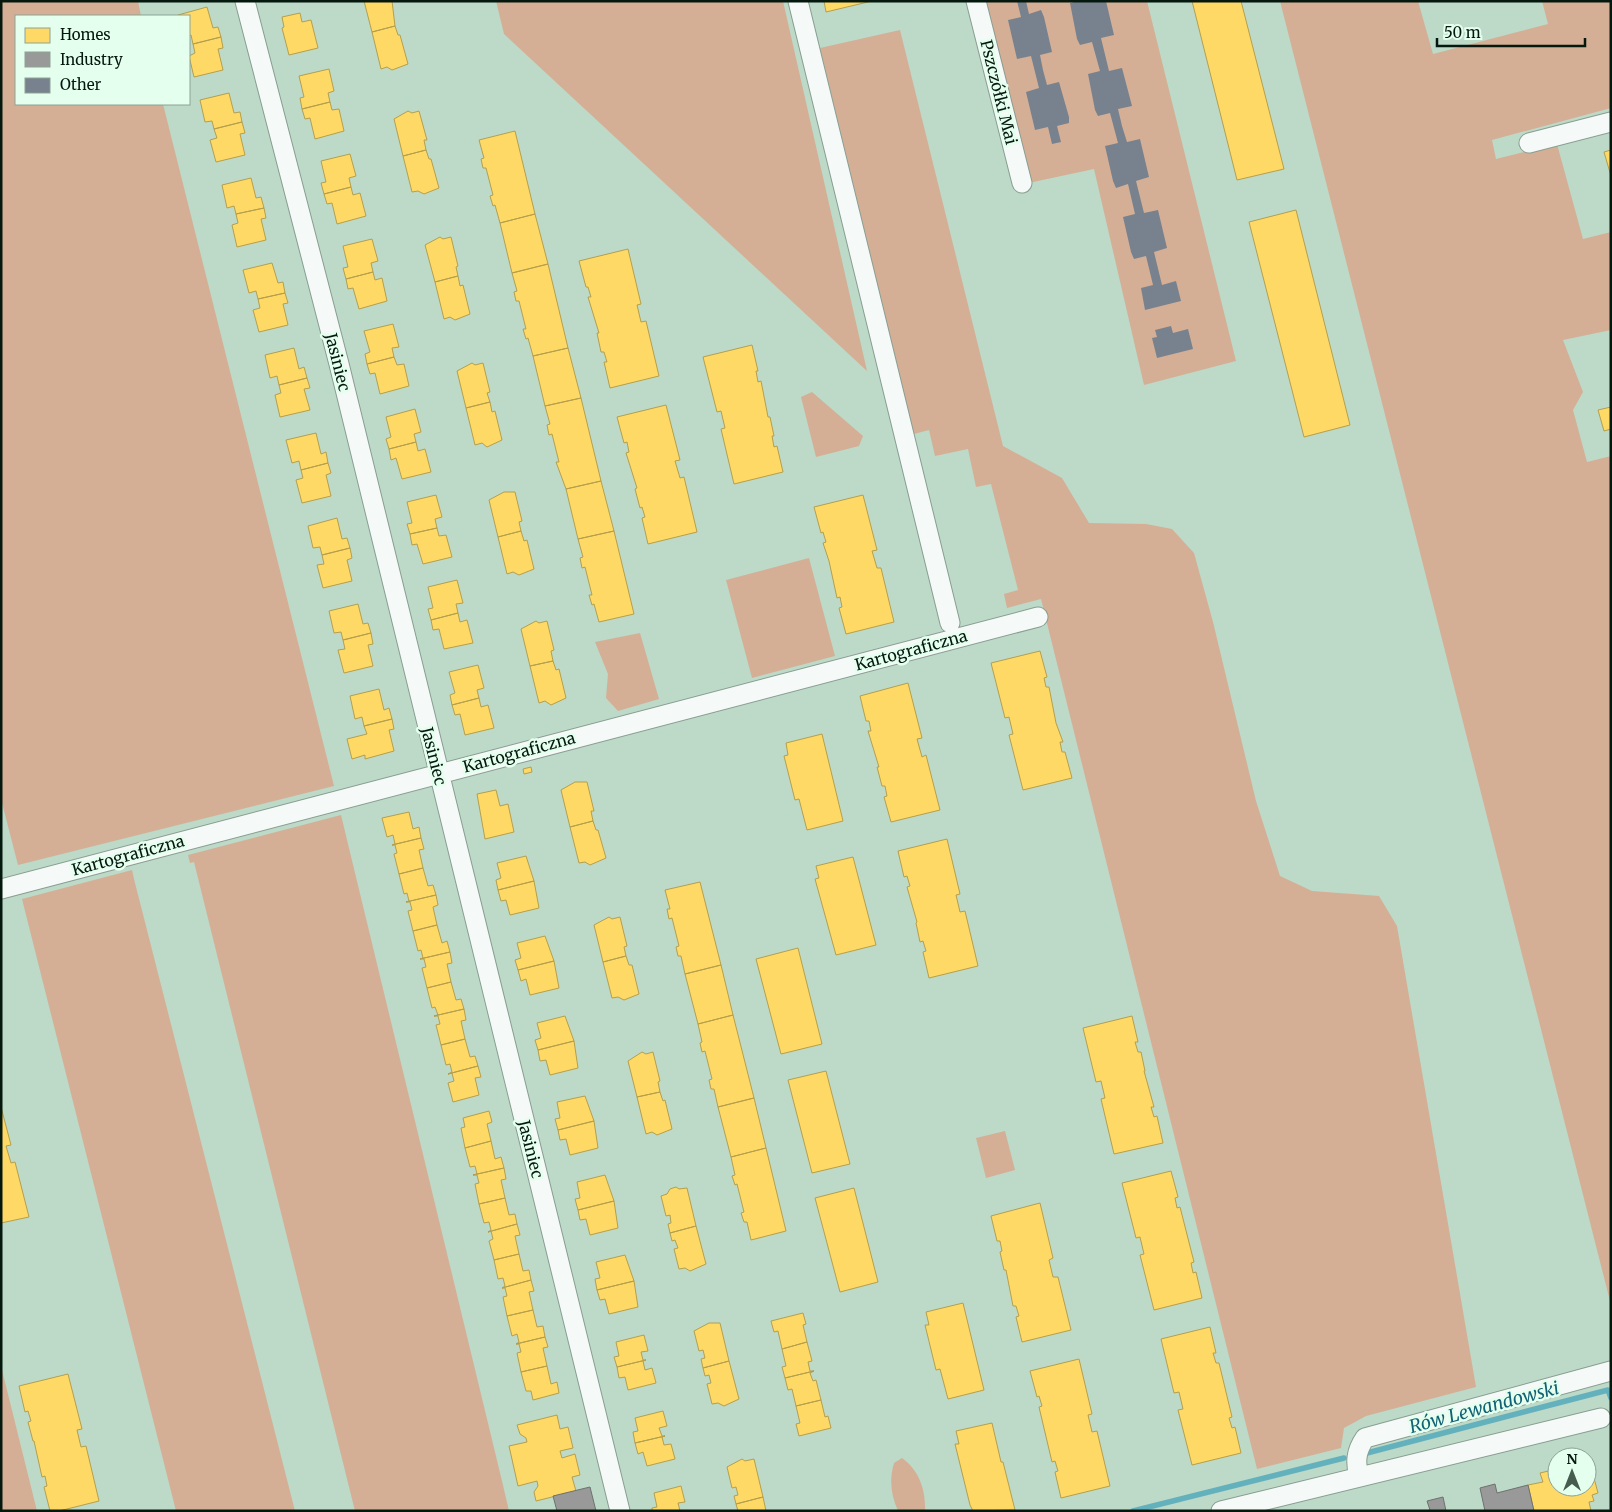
<svg xmlns="http://www.w3.org/2000/svg" width="1612" height="1512" font-family="Merriweather,serif">
  <rect width="100%" height="100%" fill="#bdd9c8"/>
  <path fill="#d4af96" d="M1 1H138L141 16H16V104H163L334 786 18 865 1 799Z
    M496 1H783L867 371 504 34Z
    M971 1H1147L1236 361 1144 385 1094 169 1019 185Z
    M1280 1H1418L1433 54 1548 24 1542 1H1611V108L1492 140 1496 159 1557 144 1583 239 1611 232V330L1563 340 1583 392 1573 410 1587 462 1611 456V1305Z
    M900 30 1003 446 1062 478 1089 523 1146 524 1172 529 1194 553 1213 622 1256 801 1280 876 1312 891 1379 896 1397 926 1476 1387 1366 1416 1344 1428 1341 1448 1257 1469 1041 599 1007 608 1004 594 1018 590 991 484 976 487 968 449 935 456 929 430 914 434 820 48Z
    M812 392 863 436 859 446 816 457 801 397Z
    M809 558 835 656 752 678 726 580Z
    M640 633 659 699 618 711 606 698 608 674 595 642Z
    M341 815 502 1481 509 1511H355L194 862 190 863 188 855Z
    M132 870 134 879 295 1511H176L22 899Z
    M1005 1131 1015 1170 986 1178 976 1138Z
    M1 1366 37 1511H1Z
    M902 1458C919 1470 926 1490 925 1511H898C891 1495 889 1480 894 1463Z"/>
  <path fill="#ffd966" stroke="#b49f4c" d="M364 1H392L395 26 372 32Z
    M824 1H872L826 12Z
    M1192 1H1241L1284 169 1237 180Z
    M207 7 213 28 218 27 221 37 193 44 191 35 189 36V16L178 15Z
    M300 13 302 22 311 20 318 48 289 55 282 28 284 27 282 17Z
    M395 26 398 35H400L408 64 392 70 387 67 381 69 372 32Z
    M221 37 223 48 218 49 223 70 194 77 189 56 195 53 193 44Z
    M329 69 334 91 328 93 330 102 302 109 300 98 304 97 299 76Z
    M229 93 234 113 240 112 242 122 214 129 212 121 205 122 200 100Z
    M330 102 332 110 339 109 344 131 315 139 310 118 305 119 302 109Z
    M408 111 412 113 419 111 427 140H424L426 150 403 156 394 119Z
    M242 122 245 133 240 134 245 155 216 162 210 140 217 138 214 129Z
    M515 131 535 214 500 223 495 205 493 206 490 196 493 195 486 168H483L481 159 484 158 479 140Z
    M426 150 429 159H431L439 188 424 194 418 191 412 192 403 156Z
    M1611 150V176L1604 152Z
    M350 154 356 176 349 178 351 187 324 194 321 183 326 182 321 161Z
    M251 178 256 198 261 197 264 208 236 214 234 206 227 208 222 185Z
    M351 187 353 195 360 193 366 216 337 224 332 203 327 204 324 194Z
    M264 208 266 218 261 219 266 240 237 247 232 225 238 223 236 214Z
    M1296 210 1350 425 1304 437 1249 222Z
    M535 214 548 264 512 273 500 223Z
    M440 237 443 239 451 237 458 266 456 267 458 276 435 282 425 245Z
    M372 239 378 261 371 263 373 272 346 279 343 268 348 267 343 246Z
    M628 249 641 304 637 305 641 322 646 321 659 376 610 388 604 362H607L604 352H601L597 333H599L588 297H591L588 287H586L579 261Z
    M272 263 278 283 283 282 285 293 258 299 256 291 249 293 243 270Z
    M548 264 568 348 533 356 528 338 526 339 523 329H526L519 301H516L514 292 517 291 512 273Z
    M373 272 375 280 382 278 387 301 359 309 353 288 348 289 346 279Z
    M458 276 460 286 463 285 470 314 455 320 450 317 444 319 435 282Z
    M285 293 288 303 283 304 288 325 259 332 253 310 260 308 258 299Z
    M393 324 399 347 392 348 394 357 367 364 365 354 370 352 364 331Z
    M752 345 758 371H756L758 382 761 381 768 417H770L774 436H772L774 447 777 446 783 472 734 484 721 429 725 428 721 411 717 412 703 357Z
    M294 348 299 369 304 367 307 378 279 385 277 376 270 378 265 355Z
    M568 348 581 398 545 406 533 356Z
    M394 357 397 365 404 364 409 386 380 394 375 373 370 374 367 364Z
    M472 363 475 365 483 363 490 392 487 393 490 402 466 408 457 371Z
    M307 378 310 388 304 389 310 410 280 417 275 395 281 393 279 385Z
    M581 398 601 481 566 489 556 462H559L552 434 549 435 547 425 550 424 545 406Z
    M490 402 492 412 495 411 502 440 487 447 482 443 475 445 466 408Z
    M666 405 680 460 675 461 680 478 684 477 697 532 648 544 642 518 645 517 642 507 640 508 635 489 637 488 626 453 629 452 627 442 624 443 617 417Z
    M1611 407V429L1604 431 1598 410Z
    M415 409 421 432 414 434 416 442 389 449 386 439 391 437 386 417Z
    M316 433 321 454 326 452 328 463 301 470 299 461 292 463 286 440Z
    M416 442 418 451 425 449 431 472 402 479 396 458 391 460 389 449Z
    M328 463 331 473 326 475 331 496 302 503 296 480 303 478 301 470Z
    M601 481 614 531 578 539 566 489Z
    M504 492H515L522 521 519 522 521 531 498 537 489 500Z
    M436 495 442 517 435 519 437 528 410 534 407 524 412 523 407 502Z
    M863 495 877 550 872 551 877 568H881L894 622 846 634 839 608 842 607 840 597 837 598 829 561 823 543 826 542 823 532 821 533 814 507Z
    M337 518 342 539 347 538 350 548 322 555 320 547 313 548 308 526Z
    M437 528 439 536 446 535 452 557 423 564 417 544 412 545 410 534Z
    M521 531 524 541 527 540 534 569 519 575 513 572 507 574 498 537Z
    M614 531 634 614 599 622 594 604 592 605 589 595H592L585 567 582 568 580 558 583 557 578 539Z
    M350 548 352 558 347 560 352 581 323 588 317 565 324 564 322 555Z
    M457 580 463 603 456 604 458 613 431 620 428 609 433 608 428 587Z
    M358 604 363 624 368 623 371 633 343 640 341 632 334 633 329 611Z
    M458 613 460 622 467 620 473 643 444 649 439 629 433 630 431 620Z
    M536 621 539 623 547 621 554 650 551 651 553 661 530 666 521 629Z
    M371 633 373 644 368 645 373 666 344 673 338 650 345 649 343 640Z
    M1040 651 1047 677 1044 678 1046 687H1049L1056 723 1063 742H1060L1062 752H1065L1072 778 1023 790 1009 735 1013 734 1009 717 1005 718 991 663Z
    M553 661 556 670 559 669 566 698 551 705 545 701 539 703 530 666Z
    M478 665 484 688 477 690 479 698 452 705 450 695 455 693 449 672Z
    M908 683 922 738 917 739 922 757 926 755 940 810 891 822 884 797 887 796 885 786H882L877 767H879L868 731H871L869 721H866L860 696Z
    M379 689 384 710 389 708 392 719 364 726 362 717 355 719 350 696Z
    M479 698 481 707 488 705 494 728 465 735 460 714 455 715 452 705Z
    M392 719 394 729 389 730 394 751 365 759V755L352 759 347 739 367 734 364 726Z
    M822 734 843 821 807 830 799 799 795 800 784 756 788 755 786 743Z
    M531 767 532 772 524 774 523 769Z
    M575 782H587L594 811H591L593 821 570 827 561 790Z
    M496 790 500 806 508 804 514 832 485 839 477 794Z
    M409 812 413 829 419 827 421 838 392 845 395 844 393 835 387 837 382 818Z
    M593 821 596 830H598L606 858 590 865 585 862 579 863 570 827Z
    M421 838 424 849 419 850 423 868 399 874 394 854 397 853 395 845H392Z
    M947 839 960 894 956 895 960 912 965 911 978 966 929 978 923 952 926 951 923 941 920 942 916 923 917 922 907 887 910 886 907 876 904 877 898 851Z
    M526 856 534 881 498 890 496 880 501 878 497 863Z
    M853 857 876 945 836 955 815 879 819 878 816 866Z
    M423 868 428 886 433 885 436 895 406 902 409 901 407 893 404 894 399 874Z
    M534 881 539 908 510 915 506 900 501 901 498 890Z
    M700 882 721 965 685 974 681 956H678L676 947 679 946 672 918 669 919 667 909H670L665 890Z
    M436 895 438 905 433 907 437 925 413 931 408 911 412 910 410 902H406Z
    M609 917 612 919 620 917 627 946 624 947 626 956 603 962 594 925Z
    M437 925 442 943 447 941 450 952 420 959 423 958 421 950 418 951 413 931Z
    M545 936 554 961 518 970 515 960 521 958 517 943Z
    M798 948 822 1044 781 1054 756 959Z
    M450 952 452 963 447 964 451 982 427 988 422 968 426 967 424 959H420Z
    M626 956 629 965H632L639 994 624 1000 618 997 612 998 603 962Z
    M554 961 559 988 530 995 526 979 521 981 518 970Z
    M721 965 733 1015 698 1024 685 974Z
    M451 982 456 1000 461 999 464 1009 434 1016 438 1015 435 1007 432 1008 427 988Z
    M464 1009 466 1020 461 1021 465 1039 441 1045 436 1025 440 1024 438 1016H434Z
    M733 1015 754 1098 718 1107 714 1089H711L709 1080 712 1079 705 1051 702 1052 700 1043 702 1042 698 1024Z
    M565 1016 574 1041 538 1050 535 1040 541 1038 537 1023Z
    M1132 1016 1138 1042H1135L1138 1052H1141L1145 1071H1144L1154 1107H1151L1154 1117 1157 1116 1163 1143 1114 1154 1101 1099 1105 1098 1101 1081 1096 1082 1083 1028Z
    M465 1039 470 1057 475 1056 478 1066 448 1074 452 1072 450 1064 446 1065 441 1045Z
    M574 1041 578 1068 550 1075 546 1060 540 1061 538 1050Z
    M642 1052 646 1054 653 1052 660 1081 658 1082 660 1092 637 1097 628 1061Z
    M478 1066 481 1077 475 1078 479 1095 453 1102 448 1083 454 1081 452 1073 448 1074Z
    M826 1071 850 1164 812 1173 788 1080Z
    M660 1092 663 1101 665 1100 672 1129 657 1135 652 1132 646 1134 637 1097Z
    M585 1096 594 1121 558 1130 555 1119 560 1118 557 1102Z
    M754 1098 766 1148 731 1157 718 1107Z
    M1 1107 11 1145 6 1146 11 1163 15 1162 29 1217 1 1223Z
    M489 1111 492 1122 487 1124 491 1141 465 1148 461 1128 465 1127 463 1118Z
    M594 1121 598 1148 570 1155 566 1139 560 1140 558 1130Z
    M491 1141 495 1159 501 1157 504 1168 473 1175 477 1174 475 1166 470 1167 465 1148Z
    M766 1148 786 1231 751 1240 747 1222H744L741 1213 744 1212 737 1184 735 1185 732 1176 735 1175 731 1157Z
    M504 1168 506 1179 501 1180 505 1198 479 1204 475 1184 479 1183 477 1175H473Z
    M1171 1171 1178 1197 1175 1198 1177 1208 1180 1207 1194 1262 1191 1263 1193 1273 1196 1272 1202 1298 1154 1310 1140 1255 1144 1254 1140 1237 1136 1238 1122 1183Z
    M605 1175 614 1201 578 1210 575 1199 580 1198 577 1182Z
    M676 1187 679 1189 687 1188 696 1226 670 1233 668 1224 671 1223 670 1215 666 1216 661 1196 667 1194 670 1189Z
    M854 1188 878 1282 840 1292 815 1198Z
    M505 1198 509 1215 515 1214 517 1224 488 1232 491 1230 489 1222 484 1223 479 1204Z
    M614 1201 618 1228 590 1235 586 1219 580 1220 578 1210Z
    M1040 1203 1053 1258 1049 1260 1053 1277H1058L1071 1330 1022 1342 1016 1317 1019 1316 1016 1306H1013L1006 1270H1004L1000 1252 1002 1251 1000 1241H997L991 1216Z
    M517 1224 520 1235 515 1236 519 1254 494 1260 489 1241 493 1239 491 1231 488 1232Z
    M696 1226 706 1264 690 1271 685 1268 679 1269 674 1249 678 1248 675 1240 672 1241 670 1233Z
    M519 1254 523 1271 529 1270 531 1280 502 1288 505 1286 503 1278 498 1279 494 1260Z
    M625 1255 634 1281 597 1290 595 1279 600 1278 596 1262Z
    M531 1280 534 1291 529 1292 533 1310 507 1316 503 1297 507 1296 505 1288H502Z
    M634 1281 638 1307 609 1314 605 1299 600 1300 597 1290Z
    M963 1303 984 1390 948 1399 940 1369 936 1370 925 1325H929L926 1312Z
    M533 1310 537 1327 543 1326 545 1337 516 1344 519 1342 517 1334 512 1336 507 1316Z
    M803 1313 806 1324 803 1325 807 1342 782 1349 778 1331 774 1332 771 1321Z
    M709 1323H720L729 1361 703 1368 701 1359 705 1358 703 1350 699 1351 694 1331Z
    M1210 1327 1216 1353H1213L1216 1363H1219L1232 1417 1229 1418 1232 1428 1235 1427 1241 1453 1192 1465 1178 1410 1183 1409 1179 1392 1174 1393 1161 1339Z
    M644 1335 648 1351 641 1352 643 1360H646L617 1367 614 1357 619 1356 616 1342Z
    M545 1337 548 1347 543 1348 547 1366 521 1372 517 1353 521 1352 519 1344H516Z
    M807 1342 812 1361 808 1362 810 1371H814L785 1378 782 1367 786 1366 782 1349Z
    M1079 1359 1092 1414 1088 1415 1092 1432 1097 1431 1110 1486 1061 1498 1055 1472 1058 1471 1055 1461 1052 1462 1039 1407 1042 1406 1039 1396 1037 1397 1030 1371Z
    M646 1360 643 1361 645 1370 652 1368 656 1383 628 1390 625 1377 619 1378 617 1367Z
    M729 1361 739 1399 724 1406 718 1403 712 1404 707 1384 711 1383 709 1375 705 1376 703 1368Z
    M547 1366 551 1384 557 1382 559 1393 533 1400 531 1391H526L521 1372Z
    M814 1371 810 1373 813 1381 816 1380 821 1400 796 1406 792 1389 788 1390 785 1378Z
    M68 1374 82 1429 77 1430 81 1447 86 1446 99 1501 59 1511H50L44 1487 47 1486 45 1476 42 1477 34 1441H33L28 1422 31 1421 28 1411 25 1412 19 1386Z
    M821 1400 825 1417 828 1416 831 1428 799 1436 796 1424 800 1423 796 1406Z
    M663 1411 667 1426 659 1428 662 1436H665L635 1443 633 1432 638 1431 635 1418Z
    M557 1415 560 1429 568 1427 573 1448 560 1451 562 1458 575 1454 580 1475 572 1477 576 1491 536 1501 534 1492 538 1486 537 1481 518 1486 509 1446 527 1442 526 1438 520 1434 517 1425Z
    M992 1423 1001 1462H1003L1015 1510 973 1511 970 1505 955 1444H959L956 1431Z
    M665 1436 662 1437 664 1445 671 1444 675 1459 647 1466 643 1452 638 1454 635 1443Z
    M742 1459 745 1461 754 1459 763 1497 736 1504 734 1496 738 1495 736 1487 732 1488 727 1467Z
    M1591 1467 1598 1493 1592 1495 1594 1501 1589 1502 1591 1511H1534L1528 1485 1543 1482 1540 1473 1557 1469V1487H1587V1468Z
    M681 1486 685 1502 678 1503 680 1511H652V1508L657 1507 654 1493Z
    M763 1497 766 1511H738L736 1504Z"/>
  <path fill="#999" stroke="#6d726f" d="M1495 1484 1497 1493 1528 1485 1534 1511H1485L1480 1488Z
    M590 1487 596 1511H557L553 1496Z
    M1443 1497 1446 1511H1425L1430 1510 1427 1501Z"/>
  <g fill="none" stroke-linecap="round" stroke-linejoin="round">
    <path stroke="#64b1be" stroke-width="5.5" d="M1367 1453 1608 1390 1611 1398
      M1133 1511 1344 1458"/>
  </g>
  <path fill="#78828e" d="M1017 1H1026L1029 14 1041 10 1044 17 1052 52 1040 55 1043 70 1047 85 1059 82 1069 117V123L1057 126 1061 142 1052 144 1048 127 1035 130 1026 92 1039 88 1031 56 1017 59 1008 20 1021 17Z
    M1078 1H1106L1114 35 1101 38 1109 71 1122 68 1132 106 1118 109 1122 126 1127 142 1140 139 1149 177 1136 181 1144 213 1158 210 1167 248 1154 252 1162 285 1176 281 1181 301 1145 310 1141 288 1153 285 1146 256 1134 259 1131 252 1123 217 1135 214 1128 184 1116 188 1113 181 1105 146 1118 143 1110 113 1098 116 1095 110 1088 74 1100 71 1092 42 1080 45 1077 39 1070 3Z
    M1171 326 1173 333 1188 329 1193 349 1157 358 1152 338 1157 337 1155 330Z"/>
  <g fill="none" stroke-linecap="round" stroke-linejoin="round">
    <defs>
      <path id="minor" d="M245 1 339 364 620 1511
        M798 1 950 623
        M976 1 1022 183
        M1529 143 1611 122
        M1 889 1038 617
        M1359 1477C1355 1462 1356 1451 1365 1438L1611 1371
        M1221 1511 1601 1418"/>
    </defs>
    <use href="#minor" stroke="#889e92" stroke-width="21"/>
    <use href="#minor" stroke="#f5f9f7" stroke-width="19"/>
  </g>
  <g text-anchor="middle" dominant-baseline="central" stroke-width="5" stroke-linejoin="round" paint-order="stroke">
    <g font-size="16" fill="#05180e" stroke="#e5ffef">
      <text transform="translate(999 92) rotate(76)">Pszczółki Mai</text>
      <text transform="translate(338 362) rotate(76)">Jasiniec</text>
      <text transform="translate(911 650) rotate(-15)">Kartograficzna</text>
      <text transform="translate(519 752) rotate(-15)">Kartograficzna</text>
      <text transform="translate(434 756) rotate(76)">Jasiniec</text>
      <text transform="translate(128 855) rotate(-15)">Kartograficzna</text>
      <text transform="translate(531 1149) rotate(76)">Jasiniec</text>
    </g>
    <g font-size="18" font-style="italic" fill="#126174" stroke="#e5ffef">
      <text transform="translate(1484 1407) rotate(-15)">Rów Lewandowski</text>
    </g>
  </g>
  <rect width="1612" height="1512" fill="none" stroke="#05180e" stroke-width="5"/>
  <rect x="15" y="15" width="175" height="90" fill="#e5ffef" stroke="#8ba395"/>
  <rect x="25" y="28" width="25" height="15" fill="#ffd966" stroke="#8ba395"/>
  <text x="60" y="40" font-size="15" fill="#05180e">Homes</text>
  <rect x="25" y="52" width="25" height="15" fill="#999999" stroke="#8ba395"/>
  <text x="60" y="65" font-size="15" fill="#05180e">Industry</text>
  <rect x="25" y="78" width="25" height="15" fill="#78828e" stroke="#8ba395"/>
  <text x="60" y="90" font-size="15" fill="#05180e">Other</text>
  <g transform="translate(1572 1472)"><circle r="24" fill="#e5ffef" stroke="#8ba395"/>
  <path d="M0-4L9 19L0 12L-9 19Z" fill="#455c4f"/>
  <text y="-8" font-size="14" font-weight="bold" text-anchor="middle" fill="#05180e">N</text>
  </g>
  <path d="M1437 38v8h148v-8" fill="none" stroke="#05180e" stroke-width="2.5"/>
  <text x="1444" y="38" font-size="15" fill="#05180e" stroke="#e5ffef" stroke-width="4" paint-order="stroke">50 m</text>
</svg>
